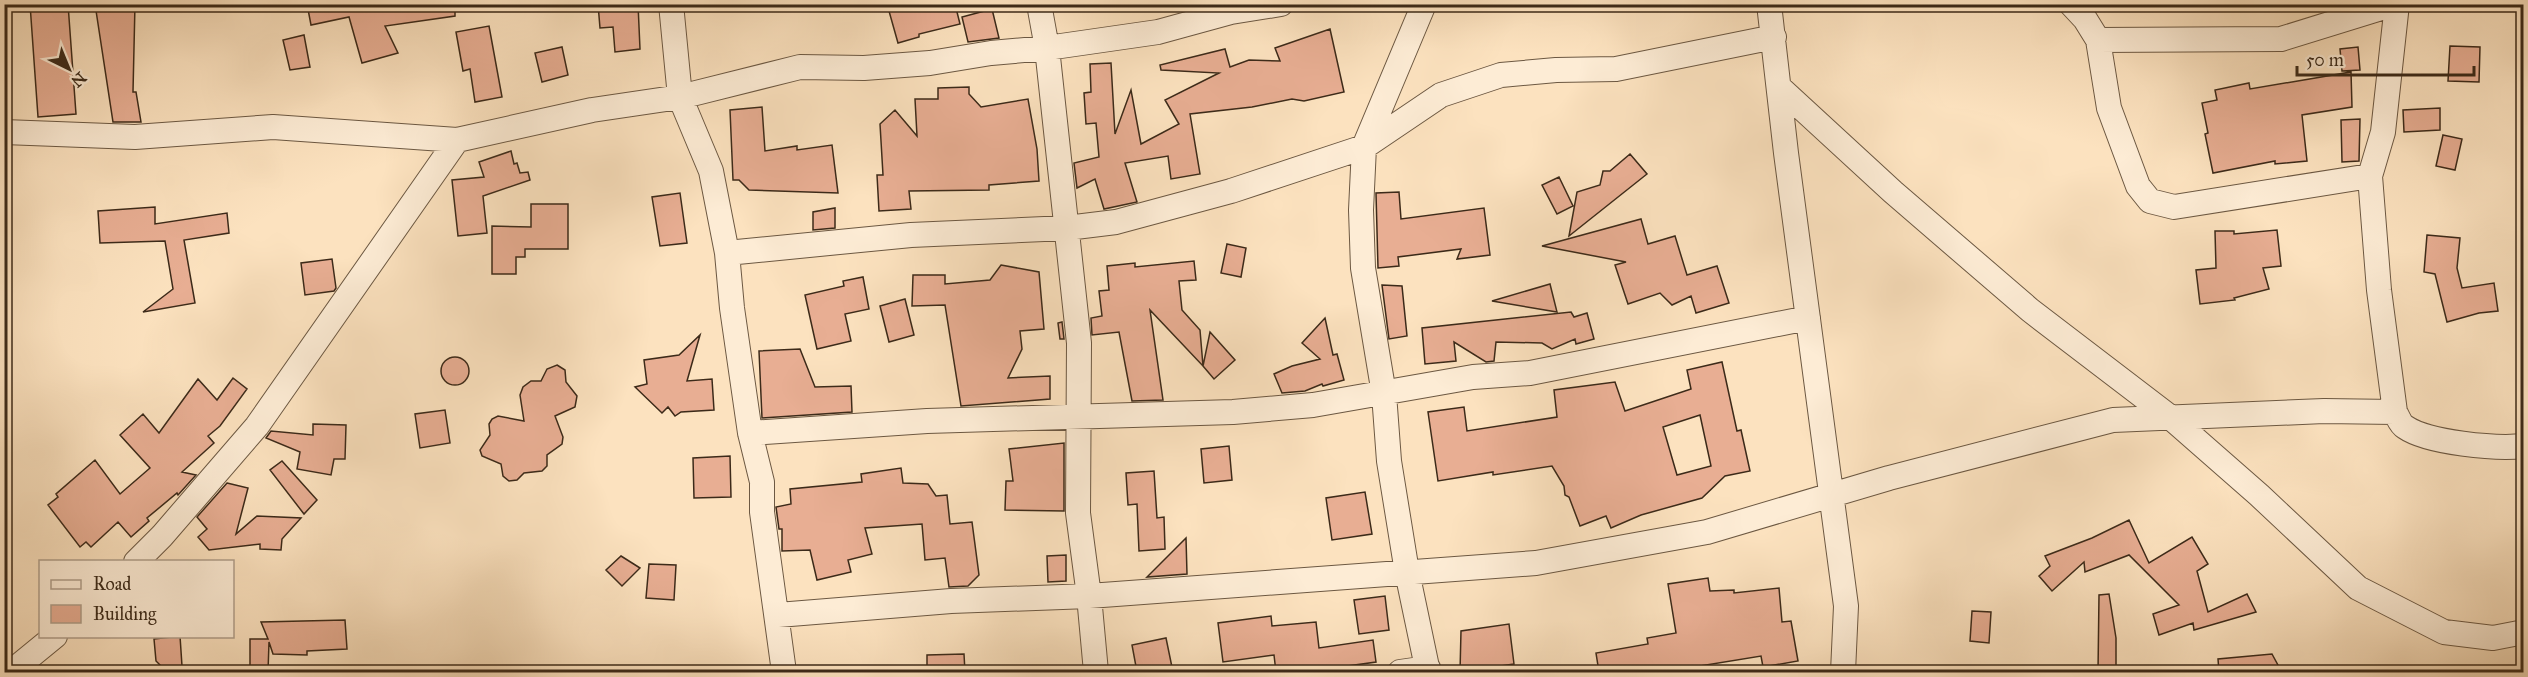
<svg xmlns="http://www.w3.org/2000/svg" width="2528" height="677" font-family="'IM FELL Great Primer',serif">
  <rect width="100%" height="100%" fill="#fce2bf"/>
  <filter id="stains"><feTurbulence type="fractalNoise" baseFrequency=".00333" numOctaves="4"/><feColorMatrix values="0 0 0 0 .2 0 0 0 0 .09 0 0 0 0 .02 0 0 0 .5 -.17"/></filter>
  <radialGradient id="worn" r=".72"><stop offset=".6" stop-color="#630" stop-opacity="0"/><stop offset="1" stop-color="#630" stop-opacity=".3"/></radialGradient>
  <path fill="#e8ae93" stroke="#3c2a19" stroke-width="1.5" fill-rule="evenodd" d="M30 4H68L76 114 38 117Z
    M95 4H135L133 92H136L141 122H113Z
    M307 4H455V16L385 26 398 53 362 63 349 17 311 25Z
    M598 4H638L640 49 615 52 613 27 600 28Z
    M887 4H955L960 24 919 34V37L898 43Z
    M992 9 999 38 968 42 962 17Z
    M489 26 502 97 475 102 470 69 463 71 456 32Z
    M1330 29 1344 92 1304 101 1292 99 1252 107 1190 114 1200 174 1171 179 1168 156 1125 163 1137 202 1104 209 1095 179 1077 188 1074 163 1099 157 1096 123 1086 124 1084 93 1091 92 1090 64 1111 63 1115 134 1131 90 1141 144 1179 124 1165 100 1219 73 1161 70 1160 65 1225 49 1230 67 1249 60 1280 61 1275 48Z
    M304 35 310 67 290 70 283 40Z
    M2450 46 2480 47 2479 82 2448 81Z
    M562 47 568 75 542 82 535 53Z
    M2358 47 2360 70 2342 71 2340 49Z
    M2351 72 2352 107 2302 115 2307 161 2275 164V161L2213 173 2205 134 2208 133 2202 103 2217 100 2215 90 2249 83 2250 89Z
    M969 87V94L981 107 1028 99 1037 149 1039 181 989 185V190L909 191 911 209 879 211 877 175H883L880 124 895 110 917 136 915 99H938V88Z
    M762 107 765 151 797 146V150L832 145 838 193 749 190 739 180H733L730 110Z
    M2440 108V130L2404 132 2403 110Z
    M2360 119 2359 161 2342 162 2341 120Z
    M2443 135 2462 139 2455 170 2436 166Z
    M511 151 514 164 517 163 520 173 528 172 530 180 483 196 487 233 458 236 452 180 484 177 479 162Z
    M1630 154 1647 174 1569 236 1577 192 1600 185 1603 171H1610Z
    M1559 177 1573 206 1557 214 1542 185Z
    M1399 192 1401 219 1484 208 1490 255 1457 259 1461 249 1398 257 1399 266 1378 268 1376 193Z
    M680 193 687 243 660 246 652 197Z
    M531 204H568V249H525V257H516V274H492V226L531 227Z
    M155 207V224L227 213 229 233 184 240 195 303 143 312 173 289 165 241 100 243 98 211Z
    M835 208V228L813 230V212Z
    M1641 219 1648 244 1675 236 1687 275 1717 266 1729 303 1696 313 1691 296 1672 305 1660 293 1628 304 1615 265 1626 262 1542 246Z
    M2277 230 2281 266 2263 268 2269 289 2234 298 2235 300 2200 304 2196 270 2216 268 2215 231H2234V234Z
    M2427 235 2460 238 2457 268 2462 288 2494 283 2498 311 2479 313 2447 322 2435 274 2424 272Z
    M1227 244 1246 248 1241 277 1221 273Z
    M332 259 336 288 334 291 305 295 301 263Z
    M1194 261 1196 280 1179 281 1182 310 1200 330 1203 366 1150 310 1163 400 1132 401 1119 332 1092 335 1091 318 1102 316 1099 291 1109 290 1107 266 1135 263V267Z
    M1001 265 1039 272 1044 329 1020 331 1022 349 1008 378 1050 376V399L961 406 945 305 912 306 913 275H945V284L990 280Z
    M863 277 869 309 845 314 851 341 817 349 805 295 844 286 843 281Z
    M1550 284 1557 312 1492 301Z
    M1382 285 1402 286 1407 336 1389 339Z
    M905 299 914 335 889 342 880 306Z
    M1571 312 1574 317 1587 313 1594 339 1576 344 1575 339 1552 349 1542 343 1496 342 1494 361 1486 362 1454 342 1456 361 1425 364 1422 328Z
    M1325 318 1333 355 1337 354 1344 380 1323 386 1322 384 1305 391 1282 393 1274 374 1292 366 1320 359 1302 343Z
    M1062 322 1064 339H1060L1058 323Z
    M1210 332 1235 360 1214 379 1203 366Z
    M700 335 687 381 712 379 714 410 681 412 675 416 668 407 662 413 635 387 647 384 644 360 679 355Z
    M800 349 815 387 851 386 852 412 762 418 759 351Z
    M441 371a14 14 0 1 1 28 0a14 14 0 1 1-28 0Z
    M1722 362 1737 431 1741 430 1750 471 1725 476 1702 498 1641 515 1611 528 1606 516 1580 526 1569 497 1565 495 1564 486 1552 466 1493 475V472L1438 481 1428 412 1464 407 1467 431 1557 417 1554 390 1615 382 1625 411 1691 389 1687 370ZM1700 415 1711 466 1677 475 1663 427Z
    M557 365 565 370 566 382 577 396 575 407 555 416 563 437 562 444 547 455V466L542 471 524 473 517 480 509 481 503 476 501 464 482 456 480 450 490 435 489 424 492 419 498 416 524 421 520 395 523 387 531 381H541L547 369Z
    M233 378 247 389 220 426 208 436 214 443 182 472 196 475 178 495 177 493 147 518 149 521 131 537 118 522 91 547 86 542 80 547 48 505 58 497 56 494 95 460 120 494 150 468 120 435 143 414 159 433 198 379 217 400Z
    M445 410 450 443 420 448 415 414Z
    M313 424 346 425 345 459H334L331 475 297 469 300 452 266 438 271 431 313 435Z
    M1064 443V511L1005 510 1006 481H1013L1009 449Z
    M1229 446 1232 480 1204 483 1201 449Z
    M730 456 731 497 694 498 693 458Z
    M282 461 317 500 304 514 270 470Z
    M901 468 903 483 928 484 936 496 947 495 950 524 972 522 979 575 968 586 949 587 945 558 925 560 922 524 865 528 872 554 848 560 851 572 817 580 810 550 782 551V529H779L776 507 791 504 790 489 862 482 861 474Z
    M1154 471 1157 518 1164 517 1165 549 1139 551 1137 504 1128 505 1126 473Z
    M227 483 248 488 236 534 257 516 301 518 282 539 281 550 260 549V544L209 550 198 537 207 529 197 517Z
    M1365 492 1372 534 1332 540 1326 498Z
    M2129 520 2149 563 2192 537 2208 564 2197 571 2208 612 2247 594 2256 612 2194 630 2193 623 2159 635 2153 614 2179 605 2129 555 2085 572 2084 562 2052 591 2039 576 2050 566 2045 556 2092 538Z
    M1186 538 1187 574 1147 577Z
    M1066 555V581L1048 582 1047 556Z
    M621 556 640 568 622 586 606 570Z
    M649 564 676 565 674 600 646 598Z
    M1708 578 1710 591 1734 590V593L1779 588 1782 622 1791 621 1798 661 1763 667 1761 656 1663 672H1599L1596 653 1648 644 1647 638 1676 633 1668 584Z
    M2109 594 2116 638V672H2098L2099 595Z
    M1385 596 1389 630 1359 634 1354 600Z
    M1972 611 1991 612 1989 643 1970 641Z
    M1271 616 1272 626 1316 622 1319 648 1373 640 1376 662 1304 672H1276L1274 655 1223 662 1218 623Z
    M345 620 347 649 307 651V655L273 654 269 642 268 672H250V639H268L261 622Z
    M1509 624 1514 664 1460 672 1461 631Z
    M180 636 182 666 176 672H167L156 661 154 639Z
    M1166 638 1173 672H1137L1132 645Z
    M964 654 965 672H927V655Z
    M2272 654 2279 667 2269 672H2219L2218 659Z"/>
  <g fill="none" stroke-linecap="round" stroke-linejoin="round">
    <defs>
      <path id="street" d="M671 4 680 97 711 171 727 253 732 308 750 433 762 482V512L784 672
        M1039 4 1047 48 1079 343 1078 513 1089 596 1096 672
        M1424 4 1364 147 1361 210 1363 268 1384 394 1389 461 1407 572 1428 672
        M1769 4 1786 153 1846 606 1843 672
        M2071 4 2085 19 2098 40 2109 108 2138 186 2150 201 2174 207 2370 176
        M2098 40 2281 39 2394 4
        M1780 88 1893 192 2030 310 2170 417 2259 495 2358 588 2444 632 2493 638 2524 632
        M4 132 135 137 273 127 457 140 592 110 680 97 800 67 864 68 930 63 991 53 1047 48 1158 32 1231 12 1281 4
        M727 253 911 235 1067 228 1116 222 1231 191 1364 147 1441 95 1501 75 1556 70 1616 69 1774 37
        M2395 412 2379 290 2370 176 2383 132 2397 4
        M750 433 927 421 1233 412 1313 405 1473 377 1530 373 1808 318
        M136 562 162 536 257 426 457 140
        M778 615 951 601 1089 596 1536 563 1707 532 1889 478 2113 420 2324 411 2395 412C2398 417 2400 424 2405 427 2428 443 2496 449 2524 446
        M11 672 55 636
        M1400 672 1428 668"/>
    </defs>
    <use href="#street" stroke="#6c5842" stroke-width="26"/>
    <use href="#street" stroke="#fdecd5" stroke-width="24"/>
  </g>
  <rect width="2528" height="677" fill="none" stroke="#fce2bf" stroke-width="24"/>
  <rect x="6" y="6" width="2516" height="665" fill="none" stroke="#3c2a19" stroke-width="3"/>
  <rect x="12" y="12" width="2504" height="653" fill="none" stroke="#3c2a19" stroke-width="1.5"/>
  <rect x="39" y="560" width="195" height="78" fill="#fdecd5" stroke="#b09e8a" stroke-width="1.5"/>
  <rect x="51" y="580" width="30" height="9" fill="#fdecd5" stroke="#b09e8a" stroke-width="1.5"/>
  <text x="93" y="590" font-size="18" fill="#3c2a19">Road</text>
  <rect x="51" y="605" width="30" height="18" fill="#e8ae93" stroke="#b09e8a" stroke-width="1.5"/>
  <text x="93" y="620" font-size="18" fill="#3c2a19">Building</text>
  <g transform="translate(69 69) rotate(137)" stroke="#fdecd5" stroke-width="4.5" paint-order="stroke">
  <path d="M0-4.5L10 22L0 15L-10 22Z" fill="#3c2a19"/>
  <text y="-9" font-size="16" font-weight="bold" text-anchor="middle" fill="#3c2a19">N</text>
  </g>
  <path d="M2297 66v9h177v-9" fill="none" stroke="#3c2a19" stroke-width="3"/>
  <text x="2306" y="66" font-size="18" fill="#3c2a19" stroke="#fdecd5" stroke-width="4.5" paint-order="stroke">50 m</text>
  <rect width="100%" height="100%" filter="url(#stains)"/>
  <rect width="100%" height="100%" fill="url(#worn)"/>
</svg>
